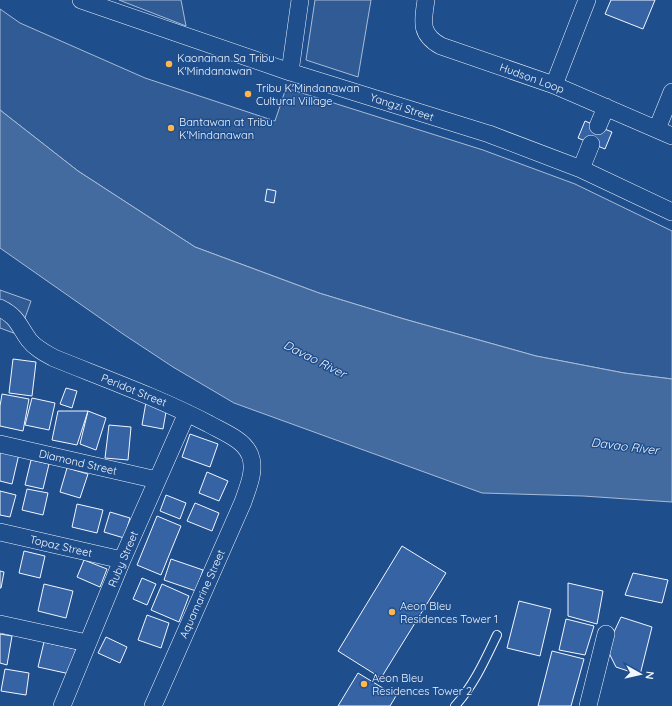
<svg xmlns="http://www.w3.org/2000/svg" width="672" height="706" font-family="Quicksand,sans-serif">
  <rect width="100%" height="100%" fill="#1f4e8c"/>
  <path fill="#305b95" stroke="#a8bbd7" d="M119 0H181L186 26Z
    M315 0H371L358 77 306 60Z
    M0 9 20 23 145 78 275 121 286 88 483 150 575 184 672 231V379L624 373 536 356 404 319 319 293 195 247 78 171 0 110Z
    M0 290 31 301 19 335 0 328Z"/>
  <path fill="#446ba0" stroke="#a8bbd7" d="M0 110 78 171 195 247 319 293 404 319 536 356 624 373 672 379V502L583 496 482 493 234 403 173 367 123 334 0 248Z"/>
  <path fill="#3563a3" stroke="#f2f6ff" d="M611 0H655L643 29 605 14Z
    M585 121 612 132 605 149 578 138Z
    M267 189 276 191 274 203 265 201Z
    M13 359 36 362 32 396 9 393Z
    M66 388 77 391 72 408 60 404Z
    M2 394 29 399 23 431 0 426V406Z
    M32 398 55 403 49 430 25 425Z
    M146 402 167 406 163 429 142 425Z
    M58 411H88L77 445 52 440Z
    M88 411 106 418 96 450 80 444Z
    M109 425 131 427 128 460 105 458Z
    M190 434 218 444 210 467 182 457Z
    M0 451 19 454 12 484 0 481Z
    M31 460 49 464 43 489 25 485Z
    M67 468 88 474 80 498 60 492Z
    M207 472 228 481 219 501 199 493Z
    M27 489 48 493 43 515 22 510Z
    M0 491 16 495 10 517 0 515Z
    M166 495 186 503 180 519 160 511Z
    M195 503 219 513 212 531 187 521Z
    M77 504 103 510 97 533 72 527Z
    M110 512 130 518 124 538 104 532Z
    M157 516 181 526 161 575 137 565Z
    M402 546 446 573 381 678 338 651Z
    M24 551 45 556 40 578 19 573Z
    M171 559 203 570 196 591 164 580Z
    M84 560 107 569 100 587 77 577Z
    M0 571 4 572 1 588H0Z
    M633 573 668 580 662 603 625 595Z
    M142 578 156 584 147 605 133 599Z
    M568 583 603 591 597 624 568 616Z
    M44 584 73 591 66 618 38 611Z
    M162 584 189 596 179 622 151 610Z
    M519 601 551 609 540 656 507 648Z
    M147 615 169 623 161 648 138 640Z
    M621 617 652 627 640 675 616 667 608 651 614 632Z
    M566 619 594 626 585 655 559 650Z
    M0 634 12 636 7 665 0 663Z
    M106 637 127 647 120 663 98 653Z
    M44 642 76 649 70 674 38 667Z
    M552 651 584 659 571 706H538Z
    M5 669 29 673 26 695 1 691Z
    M358 673 396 696 390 706H338Z"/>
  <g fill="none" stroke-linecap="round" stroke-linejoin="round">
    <defs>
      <path id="service" d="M455 706C474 685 485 660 497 635"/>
      <path id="minor" d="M81 0 290 72 489 134 581 169 672 212
        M426 0C423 21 419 34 441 46L554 85 672 136
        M290 72 300 0
        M554 85 587 0
        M598 126 606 107
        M657 129 672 92
        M581 169 591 144
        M0 308C18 317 18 325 29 340 35 348 45 353 54 358 106 379 159 398 209 424 218 429 227 433 236 439 242 443 247 448 250 455 256 470 248 487 243 502L153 706
        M0 444 157 480
        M0 532 122 560
        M0 624 87 643
        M62 706 122 560 187 413
        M588 706 606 634"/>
    </defs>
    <use href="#service" stroke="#f2f6ff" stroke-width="10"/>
    <use href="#minor" stroke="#f2f6ff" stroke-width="18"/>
    <use href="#service" stroke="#1f4e8c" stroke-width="8"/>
    <use href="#minor" stroke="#1f4e8c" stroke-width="17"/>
  </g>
  <g fill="#ffb74d" stroke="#1f4e8c" stroke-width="1.5">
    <circle cx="169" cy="64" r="4"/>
    <circle cx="248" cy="94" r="4"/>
    <circle cx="171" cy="128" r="4"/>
    <circle cx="392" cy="612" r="4"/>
    <circle cx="364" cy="684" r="4"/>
  </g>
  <g text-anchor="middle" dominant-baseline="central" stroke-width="3" stroke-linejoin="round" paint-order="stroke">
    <g font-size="11" fill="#f2f6ff" stroke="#1f4e8c" text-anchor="start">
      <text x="177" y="58">Kaonanan Sa Tribu<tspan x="177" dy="13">K'Mindanawan</tspan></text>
      <text x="256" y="88">Tribu K'Mindanawan<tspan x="256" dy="13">Cultural Village</tspan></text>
      <text x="179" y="122">Bantawan at Tribu<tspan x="179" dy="13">K'Mindanawan</tspan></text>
      <text x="400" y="606">Aeon Bleu<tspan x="400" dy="13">Residences Tower 1</tspan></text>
      <text x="372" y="678">Aeon Bleu<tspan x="372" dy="13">Residences Tower 2</tspan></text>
    </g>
    <g font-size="11" fill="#f2f6ff" stroke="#1f4e8c">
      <text transform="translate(532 78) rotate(20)">Hudson Loop</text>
      <text transform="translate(402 107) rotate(18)">Yangzi Street</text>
      <text transform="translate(134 390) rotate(22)">Peridot Street</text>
      <text transform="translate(78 462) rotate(13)">Diamond Street</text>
      <text transform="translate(61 546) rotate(13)">Topaz Street</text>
      <text transform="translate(123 559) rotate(-67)">Ruby Street</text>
      <text transform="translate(202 594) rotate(-66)">Aquamarine Street</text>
    </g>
    <g font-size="12" font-style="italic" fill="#f2f6ff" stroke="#1f4e8c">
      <text transform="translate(315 359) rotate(27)">Davao River</text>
      <text transform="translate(625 446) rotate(7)">Davao River</text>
    </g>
  </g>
  <g transform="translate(640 674) rotate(98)" stroke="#1f4e8c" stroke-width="3" paint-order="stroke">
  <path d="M0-3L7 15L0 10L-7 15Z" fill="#f2f6ff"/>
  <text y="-6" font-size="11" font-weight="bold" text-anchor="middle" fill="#f2f6ff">N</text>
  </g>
</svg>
